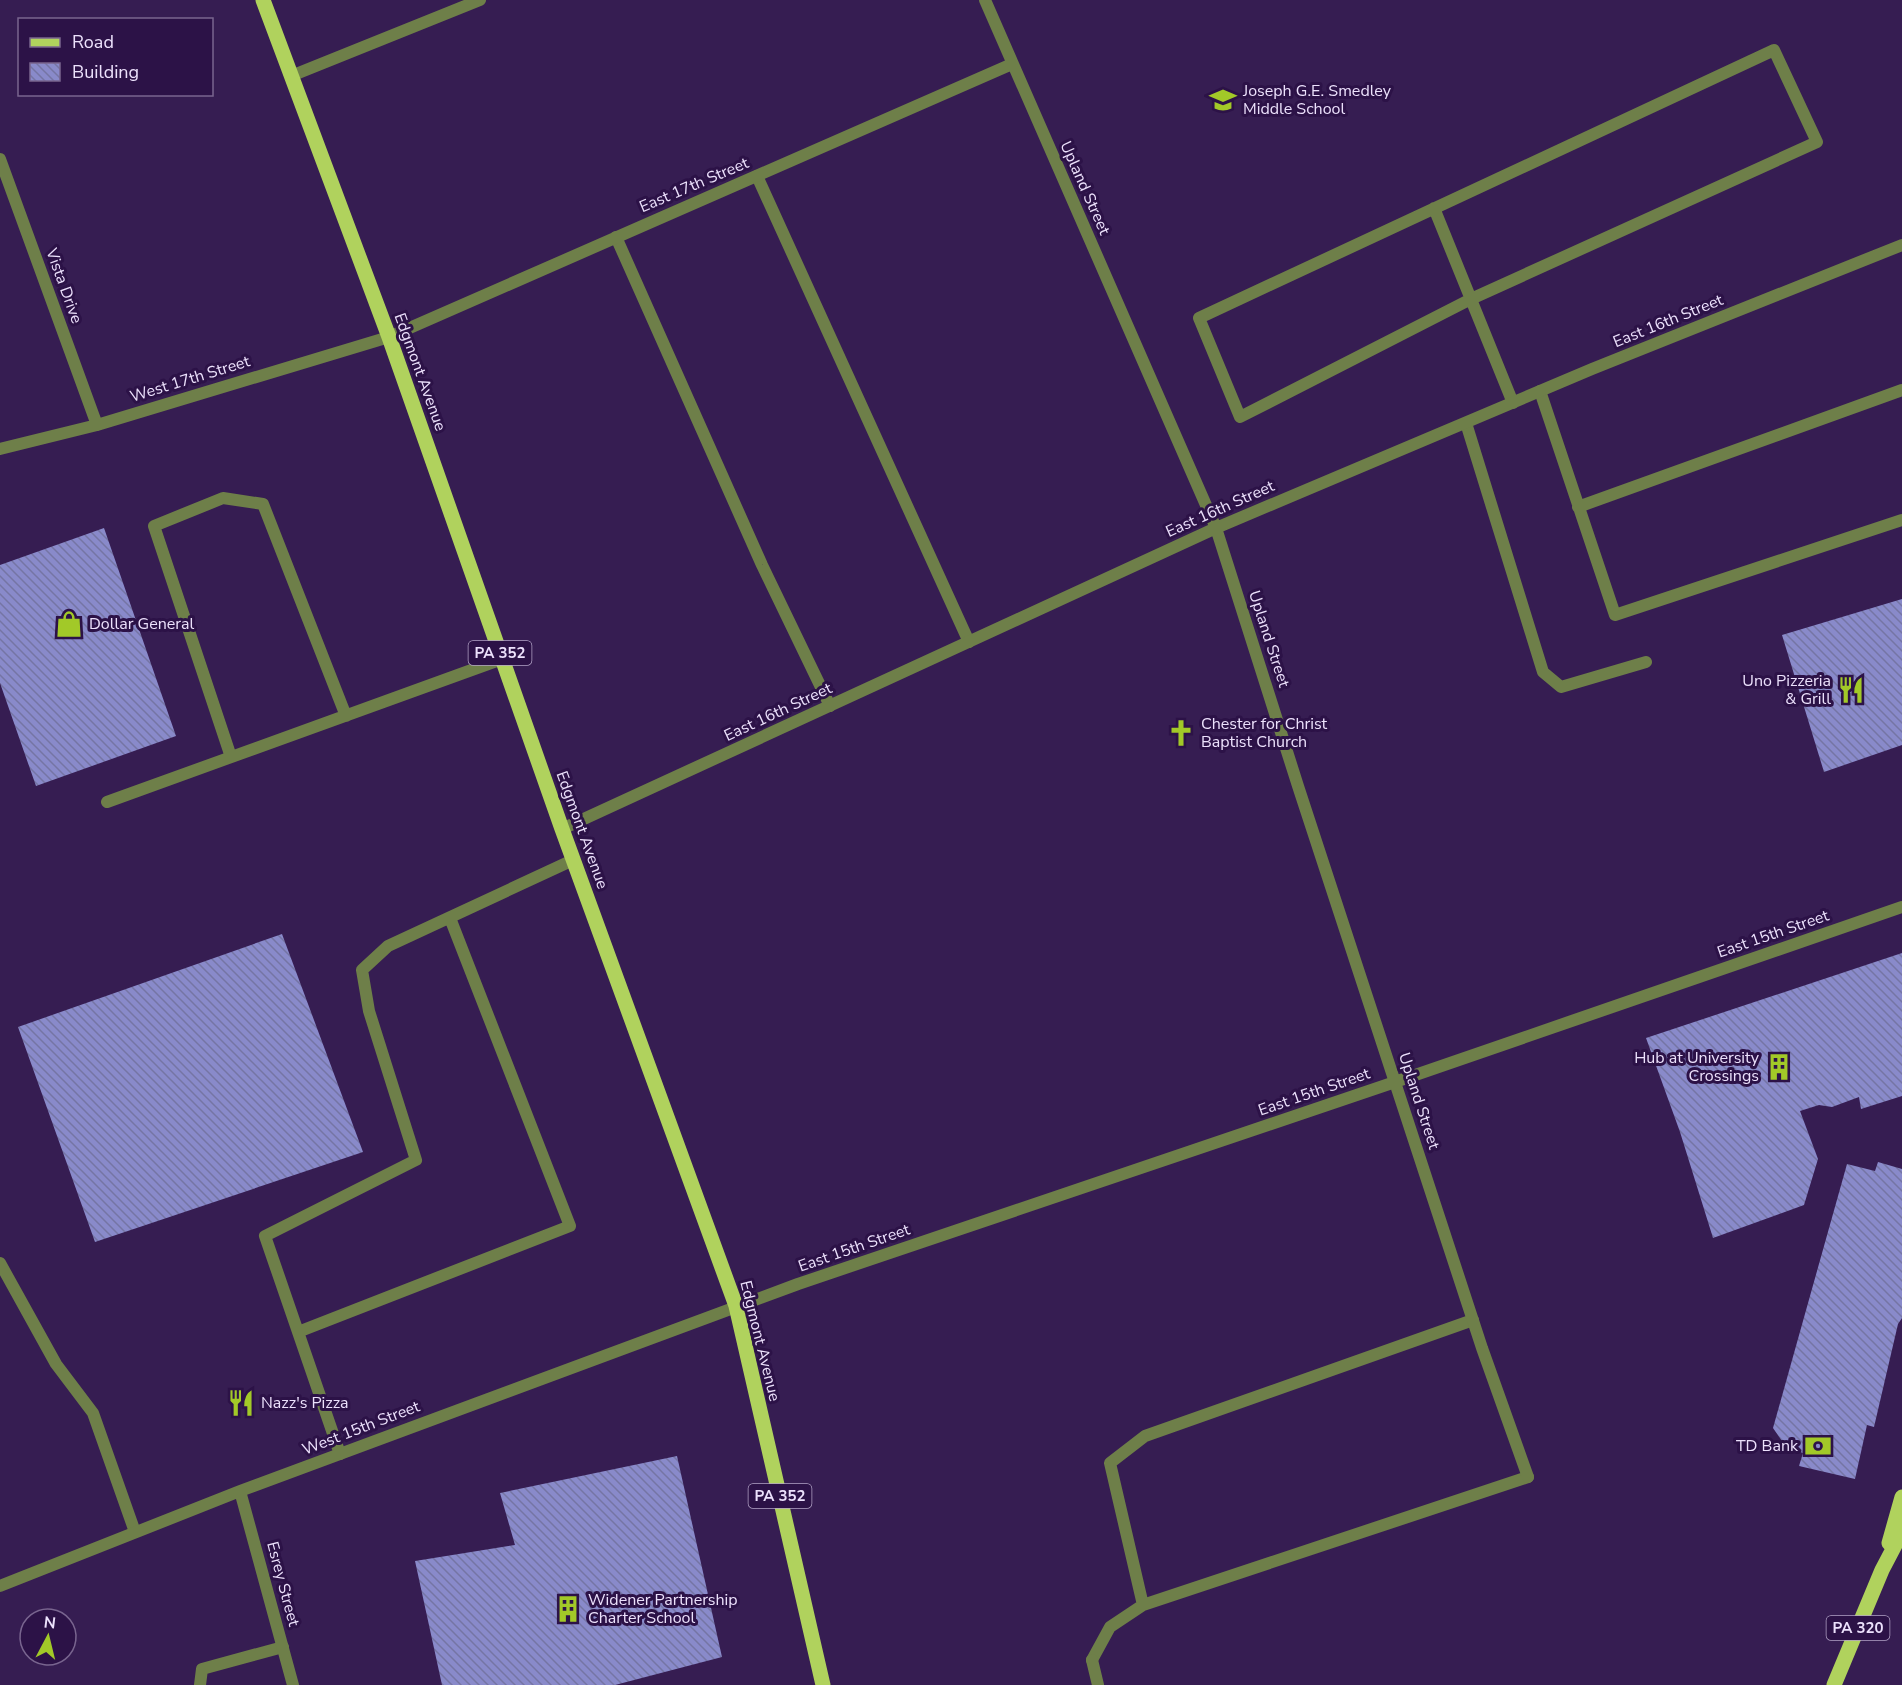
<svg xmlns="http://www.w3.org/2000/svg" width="1902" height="1685" font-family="'Nunito Sans',sans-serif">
  <defs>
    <pattern id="building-back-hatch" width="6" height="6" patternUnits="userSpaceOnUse" patternTransform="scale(1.5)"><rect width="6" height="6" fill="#898aca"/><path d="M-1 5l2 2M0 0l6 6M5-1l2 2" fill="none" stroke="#7575a4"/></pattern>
  </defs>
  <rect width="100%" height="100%" fill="#361d52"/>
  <path fill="url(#building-back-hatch)" d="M104 528 176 736 36 786 0 683V565Z
    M1902 599V745L1824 772 1782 635Z
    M282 934 363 1152 95 1242 18 1027Z
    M1902 953V1096L1861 1109 1859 1097 1832 1107 1819 1105 1800 1111 1818 1159 1804 1205 1713 1238 1680 1132 1646 1038Z
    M1878 1162 1902 1169V1318L1898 1324 1874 1427 1867 1425 1855 1479 1799 1466 1803 1453 1786 1447 1773 1428 1847 1164 1875 1171Z
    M677 1456 722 1657 615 1685H442L415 1561 515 1545 500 1493Z"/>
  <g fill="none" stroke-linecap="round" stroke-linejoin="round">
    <path stroke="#6e7f49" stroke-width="12" d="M1774 50 1817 142 1471 299 1240 417 1199 318Z
      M291 76 480 0
      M757 176 969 642
      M1434 208 1513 403
      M616 237 762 565 830 706
      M1540 391 1615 615 1902 520
      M1466 423 1543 672 1561 687 1646 662
      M1578 507 1902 390
      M231 757 154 526 223 498 263 504 346 716
      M107 802 502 659
      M0 1263 56 1364 93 1413 135 1532
      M298 1332 570 1226 450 918
      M340 1454 265 1236 416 1160 369 1011 362 970 388 946 573 860
      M1143 1605 1110 1463 1145 1436 1473 1320
      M1092 1660 1110 1627 1143 1605 1528 1477
      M200 1685 202 1669 283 1647"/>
    <path stroke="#6e7f49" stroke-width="12" d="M985 0 1216 528 1298 786 1482 1348 1528 1477
      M0 159 97 425
      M0 449 97 425 389 337 1012 64
      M562 829 1216 528 1592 369 1902 245
      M240 1491 293 1685
      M0 1586 240 1491 798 1284 1395 1082 1902 907
      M1092 1660 1098 1685"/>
    <path stroke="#b0d25d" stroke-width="15" d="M263 0 389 337 562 829 736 1306 823 1685
      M1889 1543 1902 1497
      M1834 1685 1882 1570 1902 1532"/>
  </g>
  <defs>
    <symbol id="school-bare" viewBox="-9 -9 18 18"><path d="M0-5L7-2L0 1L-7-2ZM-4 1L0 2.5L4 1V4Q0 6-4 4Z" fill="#a2c928" stroke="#2c1247" stroke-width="2.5" paint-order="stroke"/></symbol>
    <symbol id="shop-bare" viewBox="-9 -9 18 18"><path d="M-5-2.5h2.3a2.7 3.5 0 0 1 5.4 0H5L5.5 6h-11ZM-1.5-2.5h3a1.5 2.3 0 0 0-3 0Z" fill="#a2c928" stroke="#2c1247" stroke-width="2.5" paint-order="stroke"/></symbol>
    <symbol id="restaurant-bare" viewBox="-9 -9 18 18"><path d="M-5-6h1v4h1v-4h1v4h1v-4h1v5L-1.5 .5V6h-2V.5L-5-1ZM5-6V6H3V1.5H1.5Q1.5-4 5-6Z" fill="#a2c928" stroke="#2c1247" stroke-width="2.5" paint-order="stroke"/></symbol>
    <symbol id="church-bare" viewBox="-9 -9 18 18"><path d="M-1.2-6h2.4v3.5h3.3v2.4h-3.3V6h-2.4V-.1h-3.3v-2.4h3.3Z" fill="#a2c928" stroke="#2c1247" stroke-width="2.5" paint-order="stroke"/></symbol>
    <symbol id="building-bare" viewBox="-9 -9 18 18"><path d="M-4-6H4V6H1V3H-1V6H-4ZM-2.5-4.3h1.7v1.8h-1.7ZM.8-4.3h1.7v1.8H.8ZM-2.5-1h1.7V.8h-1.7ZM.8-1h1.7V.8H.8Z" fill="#a2c928" stroke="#2c1247" stroke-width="2.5" paint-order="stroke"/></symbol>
    <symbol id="bank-bare" viewBox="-9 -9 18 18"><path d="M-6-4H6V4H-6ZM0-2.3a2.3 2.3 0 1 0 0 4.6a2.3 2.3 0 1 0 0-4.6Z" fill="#a2c928" stroke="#2c1247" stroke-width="2.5" paint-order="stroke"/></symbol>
  </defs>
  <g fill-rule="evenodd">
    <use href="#school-bare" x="1204" y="81" width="38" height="38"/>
    <use href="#shop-bare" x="50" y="605" width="38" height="38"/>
    <use href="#restaurant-bare" x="1832" y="671" width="38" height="38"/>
    <use href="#church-bare" x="1162" y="714" width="38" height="38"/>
    <use href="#building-bare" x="1760" y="1048" width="38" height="38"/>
    <use href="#restaurant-bare" x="222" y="1384" width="38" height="38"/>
    <use href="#bank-bare" x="1799" y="1427" width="38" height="38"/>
    <use href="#building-bare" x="549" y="1590" width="38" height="38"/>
  </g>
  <g text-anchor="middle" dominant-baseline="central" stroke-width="6" stroke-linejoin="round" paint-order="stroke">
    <g fill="#2c1247" stroke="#b2a3c6" stroke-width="1.5">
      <rect x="468.5" y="641" width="63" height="24" rx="4.5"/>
      <rect x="748.5" y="1484" width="63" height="24" rx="4.5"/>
      <rect x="1826.5" y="1616" width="63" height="24" rx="4.5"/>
    </g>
    <g font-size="15" font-weight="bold" fill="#ece1fc">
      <text x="500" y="653">PA 352</text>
      <text x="780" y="1496">PA 352</text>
      <text x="1858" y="1628">PA 320</text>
    </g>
    <g font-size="16" fill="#ece1fc" stroke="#2c1247" text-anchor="start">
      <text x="1243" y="91">Joseph G.E. Smedley<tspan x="1243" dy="18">Middle School</tspan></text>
      <text x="89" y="624">Dollar General</text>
      <text x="1831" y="681" text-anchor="end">Uno Pizzeria<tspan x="1831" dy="18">&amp; Grill</tspan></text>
      <text x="1201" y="724">Chester for Christ<tspan x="1201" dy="18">Baptist Church</tspan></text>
      <text x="1759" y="1058" text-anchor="end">Hub at University<tspan x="1759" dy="18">Crossings</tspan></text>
      <text x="261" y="1403">Nazz's Pizza</text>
      <text x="1798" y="1446" text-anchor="end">TD Bank</text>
      <text x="588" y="1600">Widener Partnership<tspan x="588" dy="18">Charter School</tspan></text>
    </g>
    <g font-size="16" fill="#ece1fc" stroke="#2c1247">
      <text transform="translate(694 185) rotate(-23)">East 17th Street</text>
      <text transform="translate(1085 188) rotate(66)">Upland Street</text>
      <text transform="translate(64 286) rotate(70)">Vista Drive</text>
      <text transform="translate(1668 321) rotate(-22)">East 16th Street</text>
      <text transform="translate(420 372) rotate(70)">Edgmont Avenue</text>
      <text transform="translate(190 379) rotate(-17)">West 17th Street</text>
      <text transform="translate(1220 509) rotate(-24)">East 16th Street</text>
      <text transform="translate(1269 639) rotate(72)">Upland Street</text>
      <text transform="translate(778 712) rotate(-25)">East 16th Street</text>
      <text transform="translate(582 830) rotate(70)">Edgmont Avenue</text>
      <text transform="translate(1773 934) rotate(-19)">East 15th Street</text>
      <text transform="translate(1314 1092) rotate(-19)">East 15th Street</text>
      <text transform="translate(1419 1101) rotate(72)">Upland Street</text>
      <text transform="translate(854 1248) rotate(-19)">East 15th Street</text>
      <text transform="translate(760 1341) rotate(76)">Edgmont Avenue</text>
      <text transform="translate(361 1428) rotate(-21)">West 15th Street</text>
      <text transform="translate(283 1584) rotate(75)">Esrey Street</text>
    </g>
  </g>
  <rect x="18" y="18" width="195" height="78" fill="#2c1247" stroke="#79658f" stroke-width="1.5"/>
  <rect x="30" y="38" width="30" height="9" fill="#b0d25d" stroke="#79658f" stroke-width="1.5"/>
  <text x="72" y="48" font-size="18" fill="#ece1fc">Road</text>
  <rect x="30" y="63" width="30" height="18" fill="url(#building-back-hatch)" stroke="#79658f" stroke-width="1.5"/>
  <text x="72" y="78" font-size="18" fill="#ece1fc">Building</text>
  <g transform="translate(48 1637) rotate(7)"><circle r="28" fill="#2c1247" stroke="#79658f" stroke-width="1.5"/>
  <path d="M0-4.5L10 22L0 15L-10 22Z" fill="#a2c928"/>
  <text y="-9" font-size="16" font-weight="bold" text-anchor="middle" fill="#ece1fc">N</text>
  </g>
</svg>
